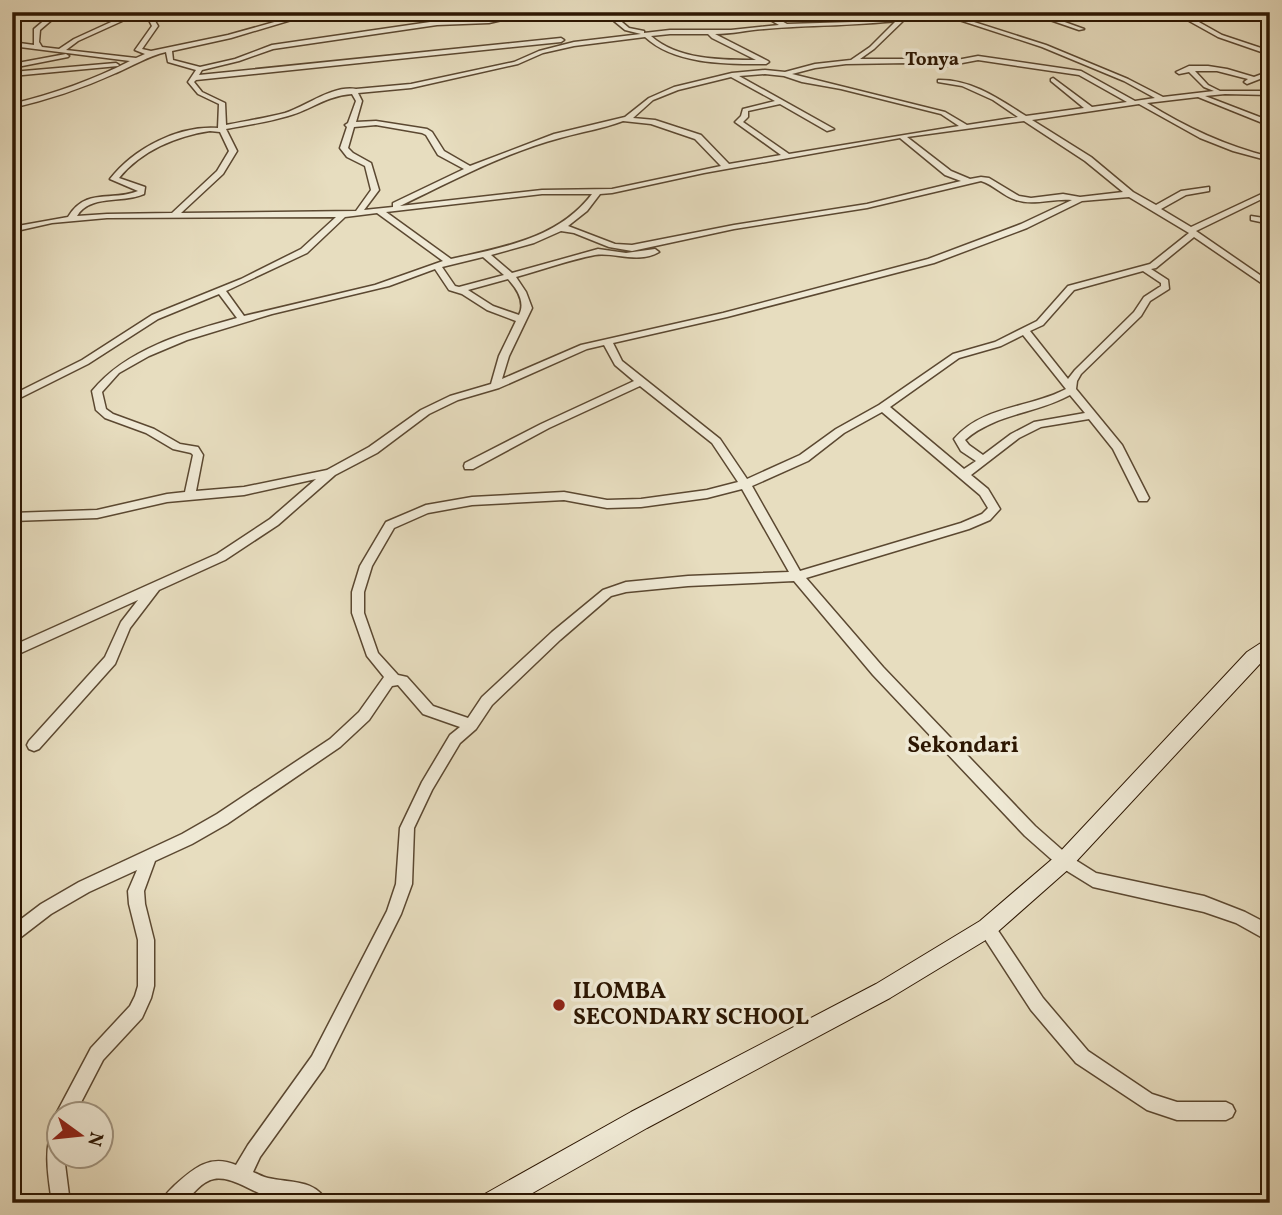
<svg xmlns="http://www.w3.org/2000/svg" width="1282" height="1215" font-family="Vollkorn,serif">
  <rect width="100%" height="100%" fill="#e7ddbf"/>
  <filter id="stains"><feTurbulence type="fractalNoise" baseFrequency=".00286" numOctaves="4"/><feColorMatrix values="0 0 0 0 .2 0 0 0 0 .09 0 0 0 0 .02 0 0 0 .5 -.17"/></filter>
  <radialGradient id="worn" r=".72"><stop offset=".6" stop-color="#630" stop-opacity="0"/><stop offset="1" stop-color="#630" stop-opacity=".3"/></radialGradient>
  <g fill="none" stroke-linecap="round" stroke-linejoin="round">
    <defs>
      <path id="street" d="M54 12H61L40 30 39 42 42 47 59 49 74 39 133 12H142L78 41 66 50 136 58 145 54 135 50 152 26 149 20 160 14 158 12H164L166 15 155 21 158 26 142 49 151 51 228 35 285 19 255 12 285 15 287 18 308 12H318L231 38 172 51 173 60 200 67 235 59 272 45 437 21 489 19 523 12H536L489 23 437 25 273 49 239 61 202 70 199 75 561 38 564 40 561 42 196 80 194 82 202 92 225 103 226 125C245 121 266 118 285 113 307 106 332 85 356 89L411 84 514 62 539 51 574 42 641 34 625 30 603 12H610L629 28 644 31V33L670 30H731L779 25 757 12H765L787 24 853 22 943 12H965L952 15 1046 45 1128 79 1163 97 1214 91 1204 87 1189 72 1179 74 1176 72 1189 66H1208L1227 69 1254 77 1270 71V75L1247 84 1244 82 1248 79 1217 71H1195L1208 85 1220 91H1270V95L1225 94 1205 96 1270 121V126L1198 97 1147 103C1185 127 1226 146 1270 157V161L1233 151 1200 138 1139 104 1032 120 1091 157 1133 192 1156 205 1181 191 1209 187V191L1186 195 1161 209 1191 227 1270 190V195L1196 231 1270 282V289L1194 237 1156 268 1151 269 1168 280 1169 289 1150 301 1141 316 1081 374 1077 381 1076 389 1122 445 1149 498 1147 501H1139L1113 449 1089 419 1041 427 1019 438 971 475 988 489 1000 509 990 520 969 529 806 578 883 667 1035 826 1069 856 1096 873 1204 896 1245 912 1270 925V942L1236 923 1204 912 1093 887 1059 866 1025 836 873 675 794 581 688 586 626 592 611 596 560 640 492 705 476 729 460 743 432 790 414 828 412 884 401 914 324 1068 260 1157 253 1172C258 1174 263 1177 268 1178 289 1183 317 1179 327 1203 307 1203 286 1202 267 1196 250 1191 232 1176 214 1179 202 1181 192 1195 184 1203H161C164 1195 169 1191 175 1185 194 1168 210 1154 236 1165L248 1145 312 1056 387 911 396 884 400 828 422 782 450 735 460 727 423 714 398 685 392 686 369 720 340 747 227 824 192 844 155 861 144 891 145 904 154 940V986L151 998 142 1018 103 1060 75 1114H60V1156H64L70 1203H52C48 1175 43 1149 54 1123L59 1120 56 1114 91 1048 130 1006 135 996 138 986V940L129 904 128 891 137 870 89 892 51 914 12 944V926L41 904 79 882 182 834 217 814 330 739 359 712 384 677 367 656 352 613V592L360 566 386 522 426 505 472 497 564 492 607 500 641 499 707 490 738 482 712 443 640 386 549 428 473 469H465L464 466 465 463 541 424 634 381 615 365 604 345 587 349 499 388 458 400 429 414 377 453 335 475 278 525 225 560 159 590 130 628 115 664 39 749 34 751 29 749 27 745 29 741 105 657 121 622 138 600 12 657V646L217 554 270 519 316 479 244 495 167 502 97 518 12 521V513L97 510 167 494 185 492 193 455 191 453 173 449 146 433 105 418 96 410 92 391C126 349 186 332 237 318L219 294 158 319 88 364 12 402V395L82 360 152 315 241 279 301 249 336 217 107 218 52 223 12 232V227L68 217C86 187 111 202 138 191L110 179C134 148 179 125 218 128L219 104 198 94 188 82 196 70 168 62 166 52C148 56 133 66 116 73 83 88 48 100 12 108V104C53 94 93 80 130 61L12 46V42L34 45V29ZM947 16 1042 47 1124 81 1155 98 1135 101 1081 71 978 56 941 63 909 59H860L874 49 904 20ZM896 21 870 47 851 60 815 64 785 72 765 70 732 73 674 87 649 98 625 117 554 134 470 166 444 151 432 132 427 129 376 121 356 122 362 101 358 93 411 88 518 64 543 53 574 46 645 37C675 65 727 64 766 64L769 62 768 61 715 34C732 34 747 30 764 29 808 25 852 26 896 21ZM670 34H708L712 38 756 60C722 60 678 60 651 36ZM978 60 1079 75 1127 102 1092 107 1053 78 1051 79V81L1084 108 1026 116C999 99 971 79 938 80V82L962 86 993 100 1018 117 967 125 945 112 792 74 815 68 846 64 909 63 941 67ZM765 74 784 76 802 82 841 89 941 114 959 126 789 154 743 122 748 117V111L780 104 827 131 834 129 739 76ZM731 77 775 101 743 109 741 116 735 122 781 155 729 164 701 135 655 120 633 118 653 100 678 90ZM352 94 356 101 348 123 345 125 347 127 340 148 347 157 365 166 371 190 356 211 181 213 223 174 237 151 226 129C247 125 268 122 288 116 311 110 325 96 352 94ZM623 121 651 124 695 139 721 166 612 189 542 190 400 206C452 181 504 153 560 138 581 132 602 129 623 121ZM1024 121 1085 161 1123 192 1080 197 1063 194 1031 198 1019 196 989 178 981 177 970 179 951 171 907 137ZM376 125 422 133 426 135 438 155 464 169 393 203V207L364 210 379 190 371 163 353 153 348 148 354 127ZM210 131 220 132 229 151 217 171 172 213 107 214 77 216C90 194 121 204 144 194L145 187 119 178C141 151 176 136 210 131ZM900 138 945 175 961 181 867 204 734 225 632 245 615 244 568 226 587 211 600 194 612 193 704 173ZM981 181C994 185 1003 196 1016 200 1034 206 1053 198 1072 200L1021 224 928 259 723 313 581 345 502 379 509 356 532 308 526 292 516 277C542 270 569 260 595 255 615 252 638 264 659 252L655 249 626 253 598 249 512 273 491 255 534 243 561 231 574 233 609 247 632 251 734 229 867 208ZM542 194H592C558 239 503 247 451 259L386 212ZM1129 197 1189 233 1150 264 1068 286 1037 321 995 342 953 354 879 405 836 429 800 455 747 479 720 439 622 361 613 343 727 317 934 263 1027 228 1082 201ZM377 213 443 261 375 285 244 316 226 291 307 253 345 217ZM483 257 504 275 459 287 455 286 442 267ZM435 269 449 290 462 294 487 310 516 321 499 356 491 384 450 396 421 410 369 447 327 470 244 487 196 491 203 455 198 447 180 444 154 429 113 414 106 409 102 392 119 373 149 356 187 340 272 314 389 286ZM1143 271 1161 283V286L1144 297 1134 312 1075 370 1068 379 1030 331 1043 325 1074 290ZM508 279C517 289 526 302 519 315L493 306 468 290ZM1023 335 1066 389C1030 408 982 406 954 439L961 451 976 461 964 469 890 407 959 358 1001 346ZM1070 395 1085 413 1034 422 1011 434 983 455 969 445 965 440C996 413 1036 414 1070 395ZM882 412 980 495 988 508 982 514 961 523 800 571 752 486 808 461 844 433ZM742 489 789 572 688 576 626 582 603 590 552 632 482 697 468 718 433 706 407 677 398 675 378 653 364 613V592L372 566 394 528 428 513 472 505 564 500 607 508 641 507 707 498Z
        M1027 12H1037L1084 29 1079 30Z
        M1173 12H1181L1222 35 1270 51V55L1218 37Z
        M66 54 69 56 68 57 12 68V64Z
        M116 63 119 65 118 66 12 76V72Z
        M1251 216 1270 219V224L1251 220Z
        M987 920 993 923 1043 998 1088 1051 1152 1094 1177 1102H1226L1232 1105 1235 1111 1232 1117 1226 1120H1177L1147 1110 1076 1063 1031 1010 981 933 979 928 981 923Z"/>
      <path id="secondary" d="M1270 637V653L1071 867 994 935 890 998 647 1128 515 1203H479L483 1195 631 1112 876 984 980 921 1057 855 1247 652Z"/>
    </defs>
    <use href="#street" stroke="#5b4831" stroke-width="3"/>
    <use href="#secondary" stroke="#2c1602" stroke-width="2"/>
    <use href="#street" fill="#efe9d5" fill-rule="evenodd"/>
    <use href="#secondary" fill="#efe9d5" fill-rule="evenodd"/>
  </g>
  <circle fill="#8f2418" stroke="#efe9d5" stroke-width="2.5" cx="559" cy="1005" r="7"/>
  <g text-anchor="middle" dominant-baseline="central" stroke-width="7" stroke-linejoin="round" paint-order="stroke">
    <g font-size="19" font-weight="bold" fill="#2c1602" stroke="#efe9d5">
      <text x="932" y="60">Tonya</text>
    </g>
    <g font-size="23" font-weight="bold" fill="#2c1602" stroke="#efe9d5">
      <text x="963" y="746">Sekondari</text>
    </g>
    <g font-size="23" font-weight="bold" fill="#2c1602" stroke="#efe9d5" text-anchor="start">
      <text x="573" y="992">ILOMBA<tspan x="573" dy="26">SECONDARY SCHOOL</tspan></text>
    </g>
  </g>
  <rect width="1282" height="1215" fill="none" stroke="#e7ddbf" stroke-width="42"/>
  <rect x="14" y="14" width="1254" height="1187" fill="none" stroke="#2c1602" stroke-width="3.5"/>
  <rect x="21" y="21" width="1240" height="1173" fill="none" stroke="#2c1602" stroke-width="2"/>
  <g transform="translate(80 1135) rotate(105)"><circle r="33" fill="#efe9d5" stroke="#a19581" stroke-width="2"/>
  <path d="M0-5L12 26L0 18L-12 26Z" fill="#8f2418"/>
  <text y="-10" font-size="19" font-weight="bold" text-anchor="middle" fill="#2c1602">N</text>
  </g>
  <rect width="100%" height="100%" filter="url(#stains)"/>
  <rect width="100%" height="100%" fill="url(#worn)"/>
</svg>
